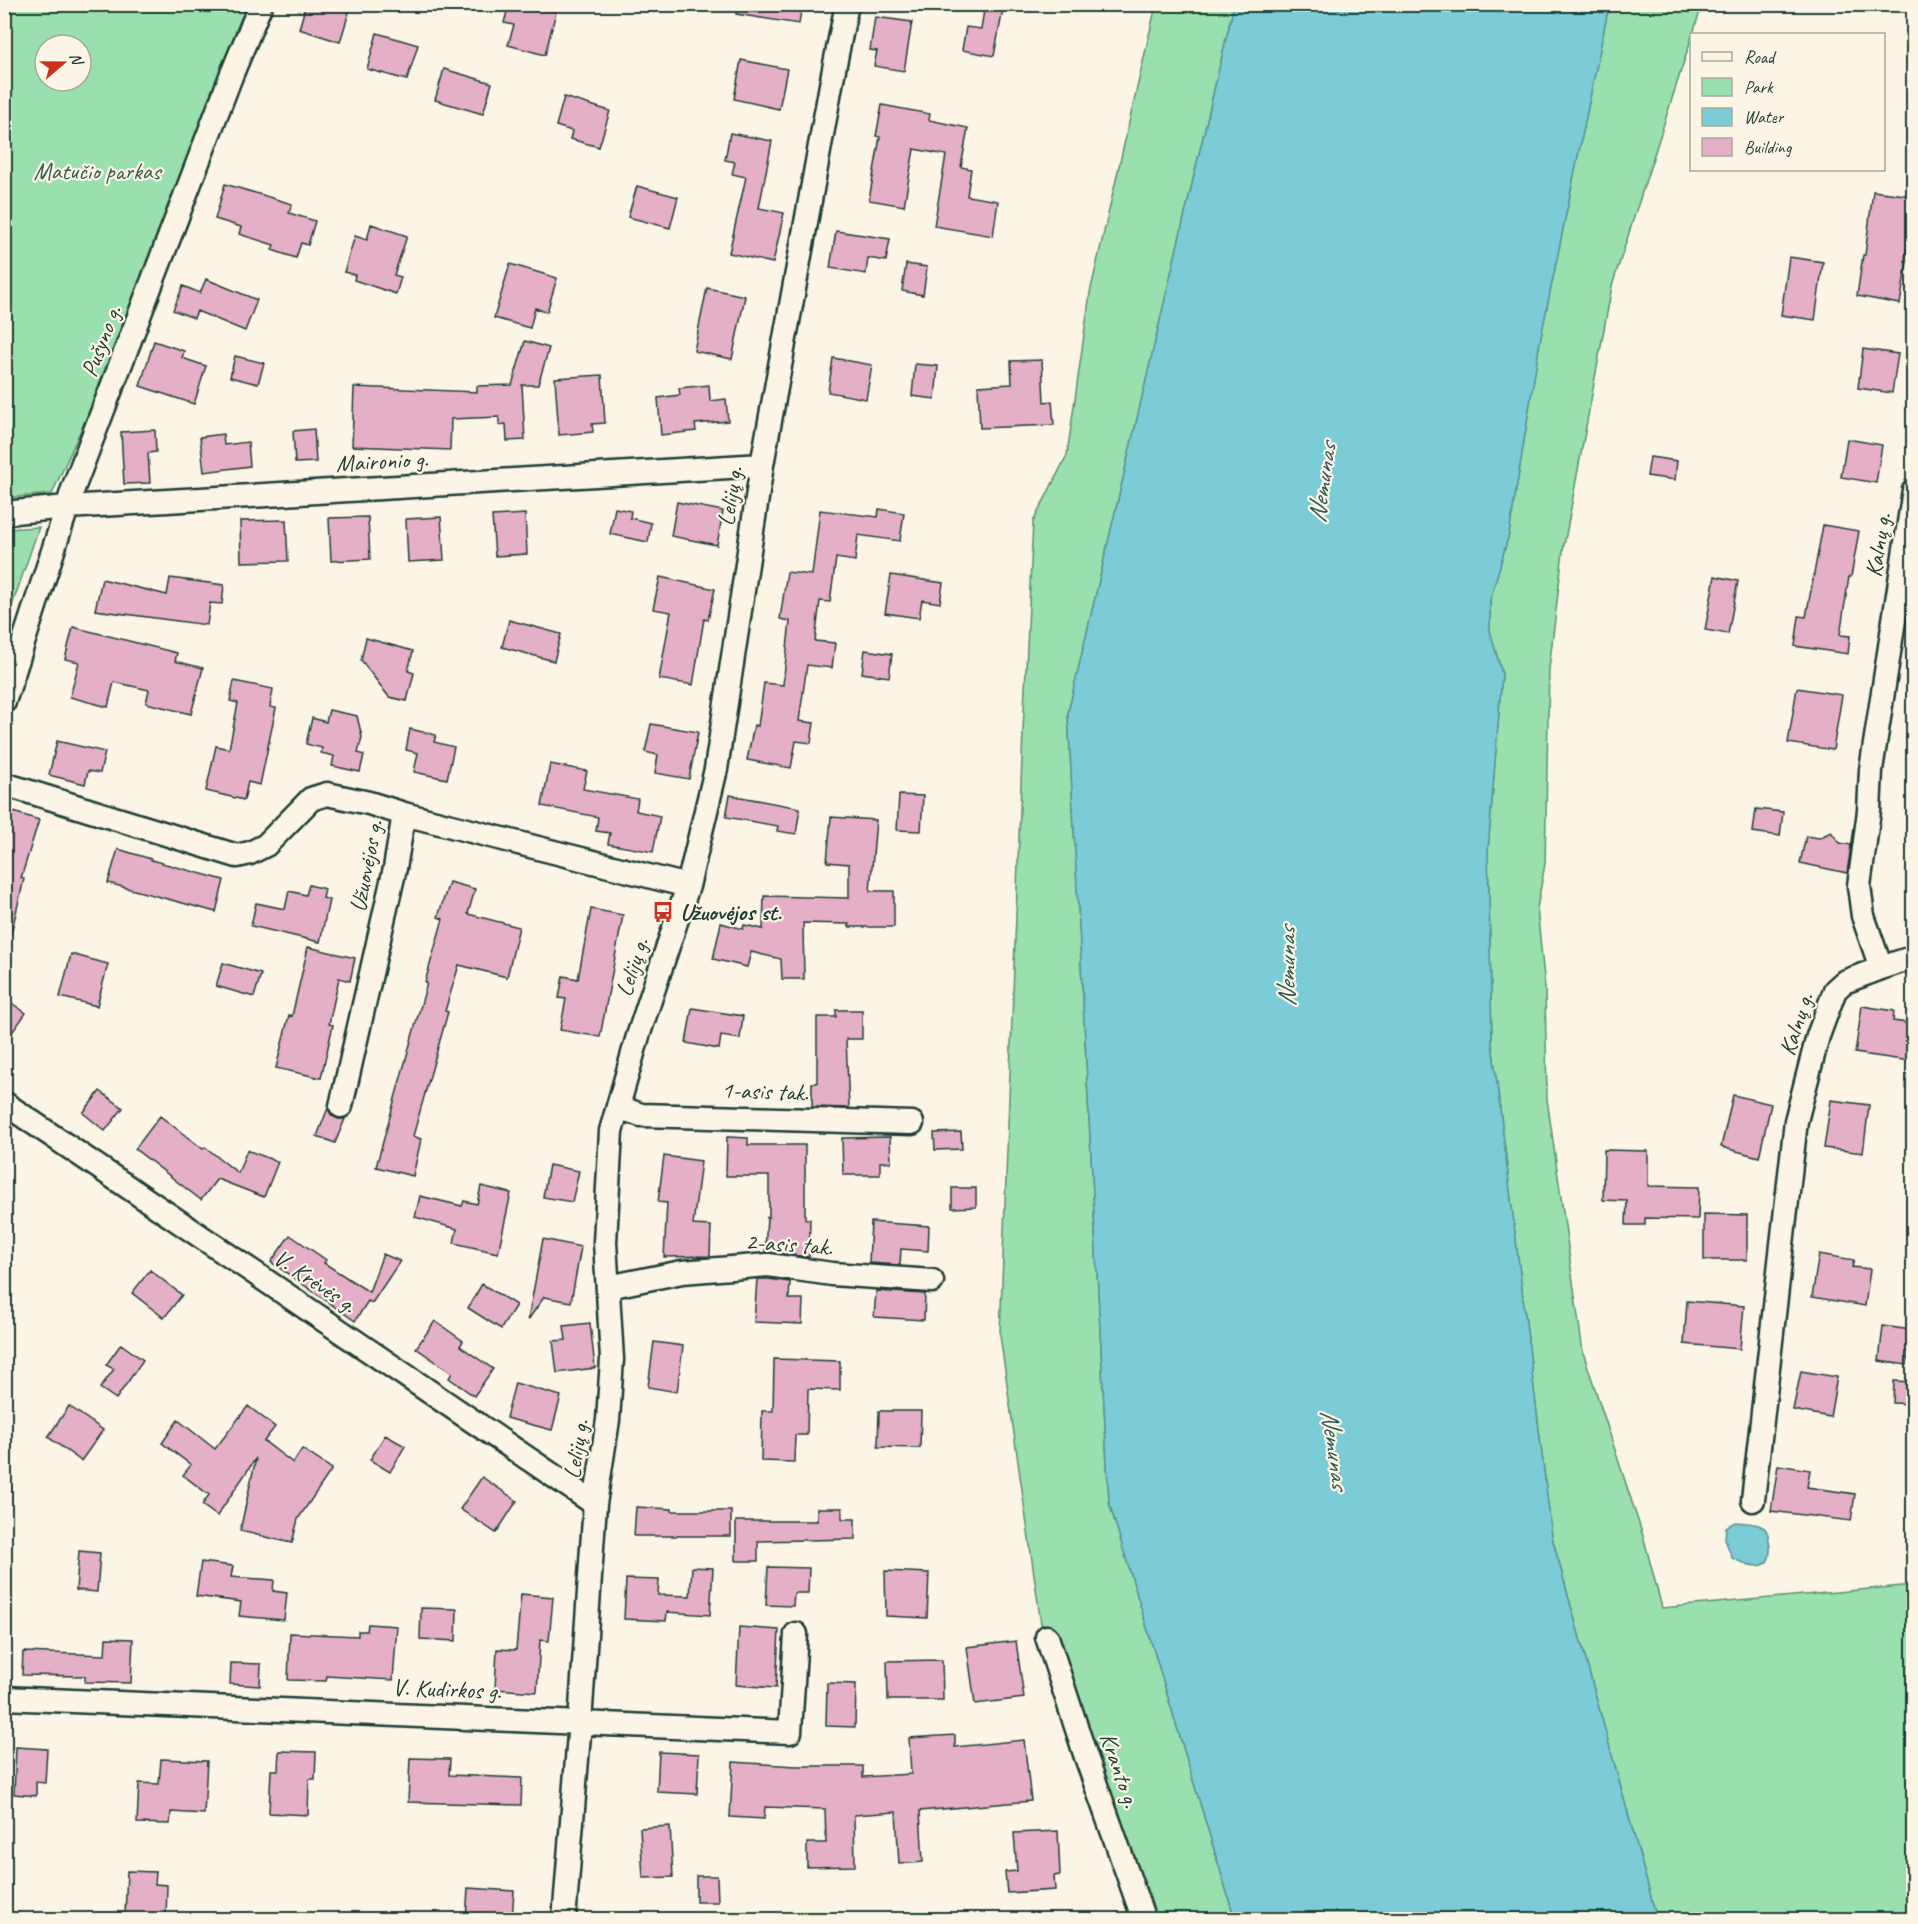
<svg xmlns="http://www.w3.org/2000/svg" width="1918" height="1924" font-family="Caveat,sans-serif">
  <rect width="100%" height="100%" fill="#fcf5e5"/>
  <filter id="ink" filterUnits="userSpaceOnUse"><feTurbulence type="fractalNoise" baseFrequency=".0167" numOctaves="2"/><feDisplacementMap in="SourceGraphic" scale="12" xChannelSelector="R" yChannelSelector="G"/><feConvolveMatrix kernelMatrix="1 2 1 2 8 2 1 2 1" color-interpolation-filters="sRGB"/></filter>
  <g filter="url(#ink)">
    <path fill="#99e0ae" stroke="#5c8e71" stroke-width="1.5" fill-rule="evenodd" d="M5 5H272L52 494 5 498ZM45 45H81V81H45Z
      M1156 5H1234L1068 713 1109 1502 1235 1919H1133L1045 1652 1000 1335 1023 731 1033 522 1067 455 1090 293Z
      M1609 5H1702L1612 286 1563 551 1549 669 1545 864 1537 908 1545 988 1547 1099 1583 1352 1644 1539 1662 1608 1913 1585V1919H1657L1552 1537 1492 1043 1488 850 1502 674 1490 631V600L1509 534 1540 341Z
      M39 527 5 626V529Z"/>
    <path fill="#7cccd7" stroke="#579396" stroke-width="1.5" d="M1234 5H1609L1540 341 1509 534 1490 600V631L1502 674 1488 850 1492 1043 1552 1537 1657 1919H1235L1109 1502 1068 713Z
      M1735 1522C1743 1523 1757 1523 1763 1527 1768 1530 1768 1535 1769 1540 1775 1573 1754 1569 1732 1558L1725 1539 1726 1527Z"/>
    <path fill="#e5afc8" stroke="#1f3d34" stroke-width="1.5" d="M306 4H334L350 9 340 42 299 29Z
      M509 4H546L545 8 556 12 545 55 508 45 514 25 504 23Z
      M737 4H802L799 24 736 14Z
      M985 4H1004L994 56 962 50 966 27 981 29Z
      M875 17 912 22 904 71 874 66 877 51 870 50Z
      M377 33 418 45 407 80 367 69Z
      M741 60 787 69 779 109 734 99Z
      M444 69 492 83 483 114 435 100Z
      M564 97 610 111 599 147 570 139 572 131 556 126Z
      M882 105 930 114 929 120 968 128 961 167 971 169 967 196 998 201 993 236 934 226 946 155 914 149 904 206 869 200 880 137 876 136Z
      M730 133 772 141 759 208 784 213 773 263 729 253 746 177 732 174 735 162 725 160Z
      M225 184 292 204 289 213 315 221 308 245 301 243 296 258 272 250 274 245 239 234 241 227 215 219Z
      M637 186 678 197 670 228 628 217Z
      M1873 191 1913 196 1905 262H1907L1900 304 1857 296 1863 255H1865Z
      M371 224 407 236 394 275 401 277 396 294 354 280 355 275 344 272 355 236 367 240Z
      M836 231 890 239 886 261 868 258 866 274 830 268Z
      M1789 257 1823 262 1815 320 1781 315Z
      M510 264 557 278 547 312 535 308 530 328 494 318Z
      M906 264 927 267 923 295 902 291Z
      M206 279 257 300 245 331 197 311 194 318 173 310 183 286 200 293Z
      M707 288 745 296 732 359 694 351Z
      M154 341 184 351 182 358 206 366 194 404 140 386Z
      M525 341 549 348 538 385H522L525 440 507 441 506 424 499 425V417L451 419 450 450 352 446 354 387 477 392V386L512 385Z
      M1863 349 1898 354 1892 393 1858 388Z
      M235 356 264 363 258 384 230 377Z
      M833 358 872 365 866 399 828 392Z
      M1042 360 1044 402 1052 401 1054 425 980 428 978 386 1012 384 1011 361Z
      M915 364 938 366 935 399 912 396Z
      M602 375 605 423 592 424 593 432 559 435 555 378Z
      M709 385 710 401 726 399 728 421 695 424 696 431 661 435 658 398 680 395 679 388Z
      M314 429 316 462 295 463 293 431Z
      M155 430 156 452 148 453 150 483 124 484 121 432Z
      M223 434 224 445 248 442 250 466 204 472 200 437Z
      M1847 439 1882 445 1876 483 1841 477Z
      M1650 457 1677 461 1675 480 1647 476Z
      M677 502 723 511 717 545 671 536Z
      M615 508 631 511 630 518 651 523 648 542 610 534Z
      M879 509 904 513 900 541 858 535 855 561 836 558 830 602 820 601 815 641 835 643 832 668 807 665 799 721 814 723 811 743 796 741 791 768 747 760 754 725 758 726 764 683 783 685 790 621 780 619 787 572 812 575 820 510 878 517Z
      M525 514 527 554 495 556 492 516Z
      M368 517 370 559 331 561 329 518Z
      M441 517 444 560 408 562 406 519Z
      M286 520 288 561 241 562 240 521Z
      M1823 525 1859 531 1851 577H1849L1840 635 1850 636 1848 654 1795 646 1799 616 1806 617Z
      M891 575 943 583 940 603 922 600 919 618 885 613Z
      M1715 576 1738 581 1728 634 1705 630Z
      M660 577 715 589 708 620 704 619 693 685 659 679 671 612 653 609Z
      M170 578 224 585 222 604 210 603 207 625 95 610 102 579 167 595Z
      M509 620 561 634 554 661 502 647Z
      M73 627 177 653 175 661 203 668 191 714 146 703 149 690 114 682 108 707 70 697 79 662 65 659Z
      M366 638 413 651 408 671 414 673 407 701 389 697 361 660Z
      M865 650 892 654 889 677 862 673Z
      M234 681 273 689 270 707 276 708 260 785 248 782 244 800 206 791 216 746 229 749 238 703 230 701Z
      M1797 688 1842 695 1833 750 1788 743Z
      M329 710 357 716 362 737 358 753 364 755 360 772 332 766 334 756 321 753 322 748 306 744 312 718 326 722Z
      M651 724 698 732 689 779 655 773 658 755 645 752Z
      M410 729 436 735 434 742 454 747 447 779 414 772 418 753 406 750Z
      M57 741 105 752 100 773 88 771 85 784 49 775Z
      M550 764 587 771 583 789 638 799 636 811 660 816 653 852 608 844 610 833 596 831 598 817 542 806Z
      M730 795 800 808 796 834 777 831 778 826 726 817Z
      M899 795 923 796 921 831 897 830Z
      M4 809 39 820 21 878 24 879 11 934 4 933Z
      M1756 809 1783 812 1780 836 1753 832Z
      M831 817 876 820 870 891H894V927H849V924L803 923 804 979H782L781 959 751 952 747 967 713 959 721 923 743 929 744 925 763 929 764 896 849 898V864L827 862Z
      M1831 832 1840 843 1851 845 1847 873 1800 863 1806 836 1819 838Z
      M118 849 151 859V860L224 880 216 912 108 883Z
      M449 882 475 889 468 914 519 927 507 977 459 965 445 1011 448 1012 413 1136 421 1139 413 1176 376 1167 427 983 425 982 443 919 438 917Z
      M309 885 325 889 323 898 329 900 320 942 251 926 256 903 285 909 289 891 306 895Z
      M591 909 623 915 600 1037 560 1030 566 999 559 998 563 976 578 979Z
      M308 947 355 958 350 981 339 978 329 1024 333 1025 321 1078 276 1068 289 1015 292 1016Z
      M71 954 108 964 97 1006 60 997Z
      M223 963 261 974 254 997 216 986Z
      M4 998 26 1013 4 1044Z
      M1862 1006 1894 1011 1893 1021 1914 1024 1909 1061 1855 1053Z
      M692 1008 743 1016 740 1039 721 1036 719 1049 686 1043Z
      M836 1010H862V1039H846L849 1108 812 1107V1083H817V1017H836Z
      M100 1091 123 1108 105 1131 83 1113Z
      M1733 1095 1771 1104 1759 1157 1721 1147Z
      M1831 1100 1869 1105 1863 1153 1824 1148Z
      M328 1108 332 1116 339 1119H345L335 1143 317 1136Z
      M160 1116 203 1149 205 1147 238 1173 247 1150 278 1162 264 1197 217 1179 201 1200 135 1149Z
      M961 1132 962 1149 935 1150 934 1133Z
      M727 1137 748 1138V1145H805V1219H810L809 1257 765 1252 767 1217H769V1176H726Z
      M890 1137 891 1162H880V1175H843L842 1138Z
      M1604 1150 1648 1151V1186L1699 1187 1698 1219 1645 1218V1225H1626L1627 1201 1603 1200Z
      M664 1156 701 1161 693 1225 711 1226 710 1256 664 1257 667 1203 658 1202Z
      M549 1165 579 1171 572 1202 543 1197Z
      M481 1186 511 1193 498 1253 454 1243 457 1229 415 1217 420 1196 462 1206 464 1201 477 1204Z
      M952 1188H976V1207L952 1208Z
      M1704 1214 1747 1215V1260H1704Z
      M871 1222 929 1226 928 1251 901 1249 900 1265 869 1263Z
      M290 1235 326 1260 324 1263 369 1292 383 1254 400 1261 372 1303 368 1301 355 1321 271 1262Z
      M543 1239 581 1247 571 1302 544 1297 528 1320Z
      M1819 1254 1854 1260 1852 1267 1870 1269 1865 1306 1812 1297Z
      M150 1270 182 1295 164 1318 132 1293Z
      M757 1279H768L790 1282 789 1299H803L802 1324 754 1322Z
      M482 1284 516 1305 501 1329 468 1308Z
      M876 1291 925 1294 924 1320 874 1317Z
      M1687 1301 1744 1306 1740 1349 1684 1344Z
      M435 1321 463 1341 460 1346 493 1369 474 1396 449 1378 452 1373 416 1348Z
      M590 1323 595 1368 557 1373 553 1341 566 1340 564 1326Z
      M1883 1326 1911 1330 1907 1365 1879 1361Z
      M654 1342 683 1346 677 1392 648 1387Z
      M121 1344 143 1360 116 1399 100 1388 114 1369 106 1365Z
      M774 1359 840 1361V1390L808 1389 807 1435H795L794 1462 761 1461 762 1411H773Z
      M1801 1371 1837 1377 1830 1417 1793 1410Z
      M1894 1381 1913 1382 1912 1404 1893 1403Z
      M515 1383 561 1396 552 1430 506 1418Z
      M69 1406 103 1430 81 1461 48 1437Z
      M248 1406 275 1427 264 1441 293 1463 302 1449 332 1469 298 1519 292 1543 240 1531 256 1458 217 1516 202 1505 209 1495 183 1475 191 1465 162 1443 178 1420 215 1449Z
      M879 1411H921L920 1448 878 1447Z
      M385 1435 405 1446 390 1472 370 1460Z
      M1778 1465 1810 1470 1807 1487 1855 1494 1851 1521 1771 1511Z
      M482 1477 517 1501 496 1533 460 1509Z
      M636 1507 672 1509V1511H731V1536H634Z
      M817 1508H842V1519H855V1539L758 1541V1561H736V1521H817Z
      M79 1551 100 1553 97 1592 76 1590Z
      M201 1562 233 1566 231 1577 274 1580 273 1591 287 1593 284 1620 239 1616 241 1602 196 1596Z
      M692 1567 713 1568 710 1615 667 1612 666 1621 624 1619 626 1579 659 1580 658 1595 690 1596Z
      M768 1567 809 1568 808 1593H794L793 1606 766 1605Z
      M885 1571 929 1573 927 1618 886 1616Z
      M521 1594 553 1597 549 1641 540 1640 537 1692 495 1689 497 1649 516 1650Z
      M421 1608 457 1609 456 1641 420 1639Z
      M368 1624 397 1626 393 1680 327 1676 326 1681 288 1680 290 1633 358 1636V1631H367Z
      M739 1627 779 1630 776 1688 736 1685Z
      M106 1638 133 1639 131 1683 85 1682V1676L22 1675 23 1652 105 1655Z
      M1016 1641 1024 1698 975 1704 967 1647Z
      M942 1660 943 1700H888L887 1661Z
      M231 1663 261 1664 260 1686 230 1684Z
      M827 1683 856 1684 855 1727 826 1726Z
      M955 1735V1747L1024 1740 1031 1801 920 1811 923 1862 899 1864 896 1812 854 1815 855 1866 807 1867V1843H826L825 1809 765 1807 764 1819 730 1817 733 1762 796 1766H863V1777L911 1774 909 1738Z
      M16 1747 47 1749 45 1783 36 1782V1796L14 1794Z
      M279 1751 316 1752 315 1779H309L308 1815 269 1813 271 1770H278Z
      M659 1752 699 1754 697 1794 657 1792Z
      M410 1758 450 1759 449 1775 522 1778 521 1805 408 1802Z
      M161 1759 207 1761 204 1814 171 1812 170 1824 137 1823 139 1783 159 1784Z
      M670 1826 673 1877 643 1878 640 1828Z
      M1058 1831 1060 1875 1054 1876 1055 1890 1007 1893 1005 1872 1017 1871 1014 1833Z
      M127 1871 156 1872 155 1884 167 1885 166 1918 125 1916Z
      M696 1876H717L718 1902H696Z
      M468 1888 514 1891 512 1920H466Z"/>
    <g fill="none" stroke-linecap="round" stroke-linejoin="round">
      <defs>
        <path id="minor" d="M4 513 67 507 762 465
          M4 702 74 486 231 76 261 4
          M4 784 237 856 250 853 266 845 311 799 327 794 369 803 404 814 395 868 341 1106
          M404 814 688 886
          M1881 968 1914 957
          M4 1103 595 1504
          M618 1107 641 1115 912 1123
          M608 1287 682 1272 768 1265 832 1274 932 1281
          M1753 1500 1796 1121 1818 1036 1835 990 1844 982 1881 968 1863 916 1859 886 1869 811 1871 770 1914 490
          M1047 1637 1086 1757 1144 1920
          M4 1698 790 1732 796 1634
          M564 1920 580 1722 595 1504 608 1420 612 1359 605 1242 611 1131 638 1036 688 886 716 769 762 465 833 74 847 4"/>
      </defs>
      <use href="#minor" stroke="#1f3d34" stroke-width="27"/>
      <use href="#minor" stroke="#fcf5e5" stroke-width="22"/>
    </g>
  </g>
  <defs>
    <symbol id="bus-bare" viewBox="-9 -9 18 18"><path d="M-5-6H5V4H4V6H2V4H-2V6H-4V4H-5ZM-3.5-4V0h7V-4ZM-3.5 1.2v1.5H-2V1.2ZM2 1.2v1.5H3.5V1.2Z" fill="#c8321e" stroke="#fcf5e5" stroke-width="2.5" paint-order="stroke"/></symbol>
  </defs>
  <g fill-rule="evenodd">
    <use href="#bus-bare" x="648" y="897" width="30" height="30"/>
  </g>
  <g text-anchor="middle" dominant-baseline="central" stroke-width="4.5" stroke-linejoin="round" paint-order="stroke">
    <g font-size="24" fill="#375e4c" stroke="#fcf5e5">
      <text x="97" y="171">Matučio parkas</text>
    </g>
    <g font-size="24" fill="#1f3d34" stroke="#fcf5e5">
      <text transform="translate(101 341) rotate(-69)">Pušyno g.</text>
      <text transform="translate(382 461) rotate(-3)">Maironio g.</text>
      <text transform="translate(730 496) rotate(-81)">Lelijų g.</text>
      <text transform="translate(1878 545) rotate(-81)">Kalnų g.</text>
      <text transform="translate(366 866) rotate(-79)">Užuovėjos g.</text>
      <text transform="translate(632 967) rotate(-72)">Lelijų g.</text>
      <text transform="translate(1796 1024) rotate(-72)">Kalnų g.</text>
      <text transform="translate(765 1091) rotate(2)">1-asis tak.</text>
      <text transform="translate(789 1244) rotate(4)">2-asis tak.</text>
      <text transform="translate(315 1281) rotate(34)">V. Krėvės g.</text>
      <text transform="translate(576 1449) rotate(-81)">Lelijų g.</text>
      <text transform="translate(447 1689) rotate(2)">V. Kudirkos g.</text>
      <text transform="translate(1120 1770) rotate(71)">Kranto g.</text>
    </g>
    <g font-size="24" font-weight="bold" fill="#1f3d34" stroke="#fcf5e5" text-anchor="start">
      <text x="680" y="912">Užuovėjos st.</text>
    </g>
    <g font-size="26" font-style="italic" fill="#325a55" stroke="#fcf5e5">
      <text transform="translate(1322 483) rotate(-82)">Nemunas</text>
      <text transform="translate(1286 967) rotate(-90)">Nemunas</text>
      <text transform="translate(1335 1449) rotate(82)">Nemunas</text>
    </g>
  </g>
  <rect width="1918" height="1924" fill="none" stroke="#fcf5e5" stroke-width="24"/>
  <rect x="12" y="12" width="1894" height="1900" fill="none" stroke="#1f3d34" stroke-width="2" filter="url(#ink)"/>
  <rect x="1690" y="33" width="195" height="138" fill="#fcf5e5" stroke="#a4ab9e" stroke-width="1.5"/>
  <rect x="1702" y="52" width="30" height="9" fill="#fcf5e5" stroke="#a4ab9e" stroke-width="1.5"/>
  <text x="1744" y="63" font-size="18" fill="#1f3d34">Road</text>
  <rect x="1702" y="78" width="30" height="18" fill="#99e0ae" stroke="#a4ab9e" stroke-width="1.5"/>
  <text x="1744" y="93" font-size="18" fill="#1f3d34">Park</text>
  <rect x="1702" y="108" width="30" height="18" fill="#7cccd7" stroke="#a4ab9e" stroke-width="1.5"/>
  <text x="1744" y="123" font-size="18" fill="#1f3d34">Water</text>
  <rect x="1702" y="138" width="30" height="18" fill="#e5afc8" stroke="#a4ab9e" stroke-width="1.5"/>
  <text x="1744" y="153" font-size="18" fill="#1f3d34">Building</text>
  <g transform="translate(63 63) rotate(70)"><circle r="28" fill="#fcf5e5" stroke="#a4ab9e" stroke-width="1.5"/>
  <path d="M0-4.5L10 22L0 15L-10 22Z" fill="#c8321e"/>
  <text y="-9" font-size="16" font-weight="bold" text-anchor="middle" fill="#1f3d34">N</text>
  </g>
</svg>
